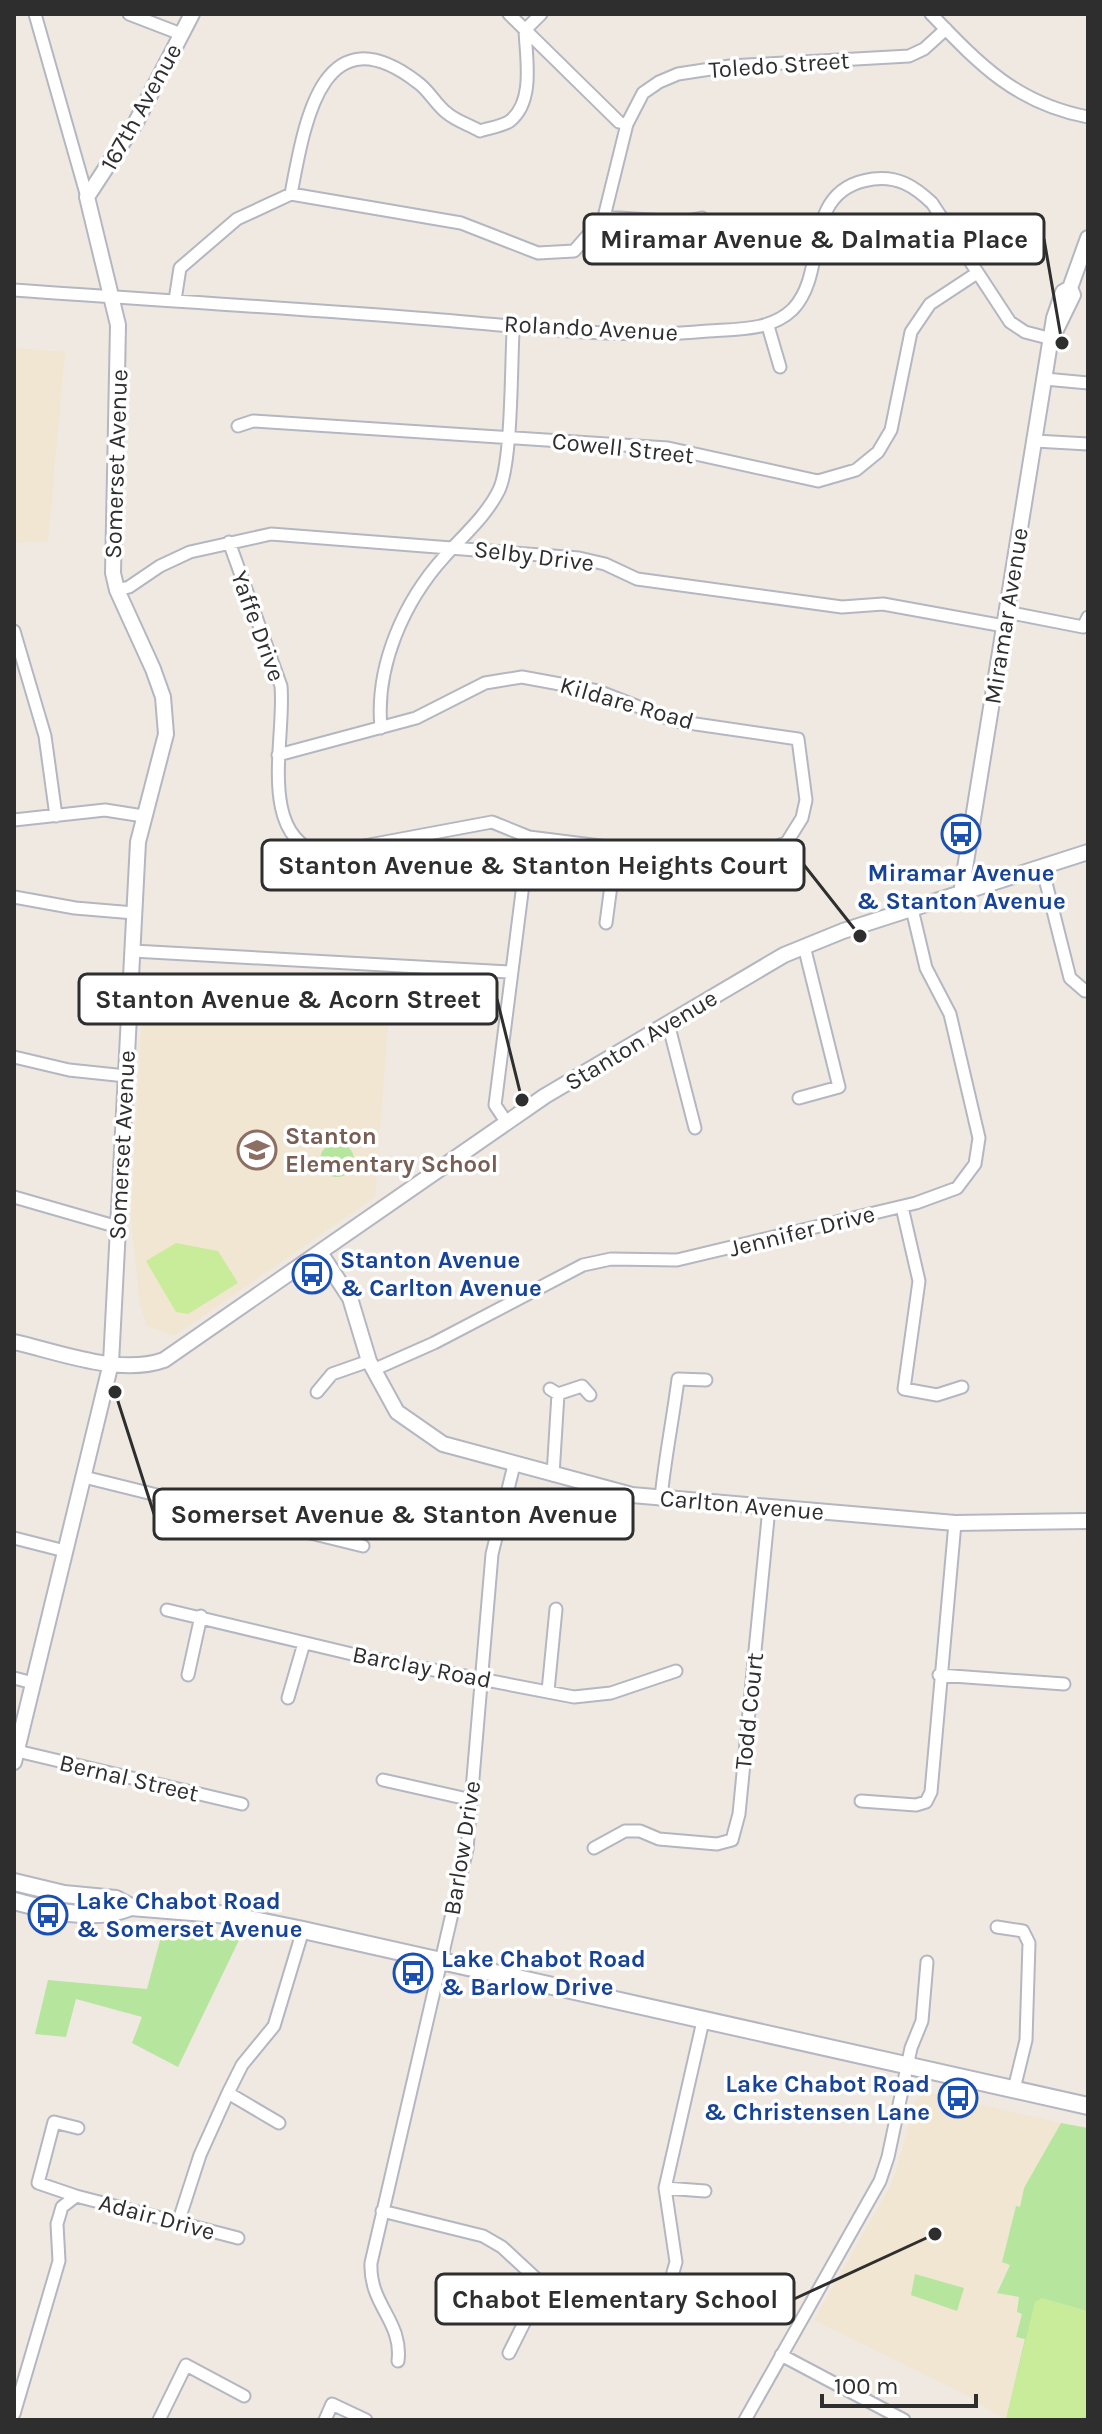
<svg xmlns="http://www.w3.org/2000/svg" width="1102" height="2434" font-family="Karla,sans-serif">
  <rect width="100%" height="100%" fill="#efe9e1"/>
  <path fill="#f0e6d1" d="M14 348 65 352 48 541 14 543Z
    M142 1011 388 1024 375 1197 174 1336 147 1326 140 1305 131 1218Z
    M926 2092 1061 2123 1024 2188 1020 2207 1016 2206 1002 2262 1010 2264 997 2289 1019 2297 1017 2312 1022 2314 1025 2339 1006 2420 966 2395 814 2320 893 2181 916 2099Z"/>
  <path fill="#b6e59e" d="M320 1160a17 17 0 1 1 34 0a17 17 0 1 1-34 0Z
    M162 1933 239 1940 178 2067 132 2043 142 2017 76 1999 66 2037 35 2034 48 1980 147 1989Z
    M1061 2123 1088 2128V2420H1006L1025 2339 1016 2337 1022 2314 1017 2312 1019 2297 997 2293 1010 2265 1002 2262 1016 2206 1020 2207 1024 2188Z
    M915 2274 964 2288 957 2311 911 2295Z"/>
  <path fill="#c9ec9a" d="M176 1243 218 1251 238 1283 188 1314 176 1312 146 1261Z
    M1042 2298 1088 2311V2415L1077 2420 1006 2419 1035 2302Z"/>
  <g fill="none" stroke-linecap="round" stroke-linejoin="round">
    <defs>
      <path id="minor" d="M35 14 87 197
        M129 14 181 34
        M509 14 619 122 627 124
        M931 14C980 65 1016 103 1088 117
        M291 194C304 126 321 9 417 82 429 90 436 105 447 113 456 121 470 125 480 131 489 128 503 126 510 121 535 101 526 58 525 30L541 14
        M604 217 681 222 702 218
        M14 290C153 300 292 308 430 319 522 326 616 340 708 331 737 329 771 331 793 309 830 270 799 189 873 179 898 176 914 186 932 203L1010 322 1025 332 1052 339
        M175 300 180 268 237 219 291 194 461 223 538 253 574 251 604 217 627 124 643 93 659 82 678 74 730 66 909 56 924 49 946 29
        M768 326 780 367
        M1045 379 1088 383
        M238 426 253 421 668 448 818 481 856 470 878 452 891 430 911 332 930 304 977 273
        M1035 441 1088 444
        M229 542 281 686C286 737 256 835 321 854L492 822 529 837 616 848 744 855 769 850 787 842 802 818 806 800 798 739 675 721 598 691 522 677 485 683 416 718 278 755
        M117 590 129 587 160 566 190 552 271 534 579 558 605 564 637 579 842 607 883 604 1004 626
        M1007 612 1083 627 1088 617
        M14 631 45 736 56 816
        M381 728C375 666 404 601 445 556 463 536 487 515 499 490 512 462 511 368 513 333L517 326
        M14 820 105 810 143 816
        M1042 867 1070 978 1085 991
        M14 897 75 908 134 913
        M606 923 616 848
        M133 951 509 972
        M668 1023 695 1128
        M14 1057 69 1070 126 1076
        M799 1098 839 1087 804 946
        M507 1123 495 1105 529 837
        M14 1197 118 1227
        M902 1207 919 1281 904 1389 937 1395 962 1387
        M373 1370 434 1343 583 1265 611 1259 677 1260 916 1203 957 1188 975 1164 979 1138 950 1014 926 968 912 909
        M550 1389 558 1394 582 1386 590 1395
        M317 1392 332 1374 369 1361
        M553 1475 558 1394
        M84 1477 363 1546
        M661 1498C665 1457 673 1419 678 1379L706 1380
        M14 1538 65 1551
        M167 1610 356 1655 574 1697 611 1693 676 1671
        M188 1675 201 1616
        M939 1675 1064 1684
        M14 1678 33 1683
        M548 1691 556 1609
        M288 1698 304 1643
        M17 1751 242 1804
        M383 1780 472 1800
        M861 1801 916 1805 926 1802 931 1792 955 1523
        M594 1848 625 1831H640L659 1839 717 1844 732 1840 739 1814 769 1508
        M997 1927 1023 1931 1029 1943 1026 2040 1014 2089
        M228 2093 279 2123
        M78 2128 54 2122 38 2183 76 2196 238 2238
        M665 2188 705 2191
        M382 2211 483 2236 502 2247 543 2285 509 2353
        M178 2223 200 2155 228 2093 242 2065 274 2026 303 1930
        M662 2311 676 2262 665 2188 703 2021
        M781 2355 904 2420
        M398 2361C403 2321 369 2305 371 2263L467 1849 492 1554 514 1465
        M14 2414 59 2261 57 2224 62 2207 76 2196
        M159 2420 186 2365 244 2396
        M325 2420 332 2404 366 2420
        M745 2420 880 2181 888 2157 911 2048 922 2021 927 1962"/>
      <path id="tertiary" d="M1053 336 1073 295 1070 288 1088 238
        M961 893 1054 318 1063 292 1070 288
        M321 1254 350 1298 369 1361 397 1412 443 1444 632 1495 955 1523 1088 1521
        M14 1342C59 1352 119 1376 164 1360L545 1096 784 955 843 931 1088 852
        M14 1762 111 1363 138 842 166 734 163 697 153 669 117 590 113 573 118 325 87 197 136 122 192 14"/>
      <path id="secondary" d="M14 1882 64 1894 116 1899 131 1907 229 1915 303 1930 1088 2106
        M14 1901C51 1911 94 1922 131 1907"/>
    </defs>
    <use href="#minor" stroke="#b4b7c1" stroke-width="15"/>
    <use href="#tertiary" stroke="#b4b7c1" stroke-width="18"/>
    <use href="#secondary" stroke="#b4b7c1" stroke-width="20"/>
    <use href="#minor" stroke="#fff" stroke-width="11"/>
    <use href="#tertiary" stroke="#fff" stroke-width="14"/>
    <use href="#secondary" stroke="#fff" stroke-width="16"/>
  </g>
  <defs>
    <symbol id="bus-ring" viewBox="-11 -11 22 22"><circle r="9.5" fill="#fff" stroke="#1a4fb4" stroke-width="1.5"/><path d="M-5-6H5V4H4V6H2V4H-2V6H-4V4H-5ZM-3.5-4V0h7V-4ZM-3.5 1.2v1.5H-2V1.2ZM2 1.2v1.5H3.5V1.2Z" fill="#1a4fb4"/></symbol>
    <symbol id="school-ring" viewBox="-11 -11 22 22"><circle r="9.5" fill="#fff" stroke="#8d6e63" stroke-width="1.5"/><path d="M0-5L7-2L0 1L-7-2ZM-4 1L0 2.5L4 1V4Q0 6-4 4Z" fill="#8d6e63"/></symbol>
  </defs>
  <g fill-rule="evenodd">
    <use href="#bus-ring" x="939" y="812" width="44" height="44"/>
    <use href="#school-ring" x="235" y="1128" width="44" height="44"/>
    <use href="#bus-ring" x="290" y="1252" width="44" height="44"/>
    <use href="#bus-ring" x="26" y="1893" width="44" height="44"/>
    <use href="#bus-ring" x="391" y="1951" width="44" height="44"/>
    <use href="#bus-ring" x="936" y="2076" width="44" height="44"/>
  </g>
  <g text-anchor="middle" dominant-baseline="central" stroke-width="7" stroke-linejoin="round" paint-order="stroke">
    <g font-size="24" fill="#2e2e2e" stroke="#fff">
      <text transform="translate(779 65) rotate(-4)">Toledo Street</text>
      <text transform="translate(141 107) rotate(-61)">167th Avenue</text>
      <text transform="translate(591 328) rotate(3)">Rolando Avenue</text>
      <text transform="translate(623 448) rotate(6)">Cowell Street</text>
      <text transform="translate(116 464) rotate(-88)">Somerset Avenue</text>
      <text transform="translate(534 556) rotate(7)">Selby Drive</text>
      <text transform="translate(1006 616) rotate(-81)">Miramar Avenue</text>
      <text transform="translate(258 626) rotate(70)">Yaffe Drive</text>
      <text transform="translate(627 703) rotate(16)">Kildare Road</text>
      <text transform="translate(641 1040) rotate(-31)">Stanton Avenue</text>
      <text transform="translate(122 1145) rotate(-87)">Somerset Avenue</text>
      <text transform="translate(802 1231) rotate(-14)">Jennifer Drive</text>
      <text transform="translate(742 1505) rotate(5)">Carlton Avenue</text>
      <text transform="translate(422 1667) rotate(11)">Barclay Road</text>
      <text transform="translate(749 1711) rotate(-84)">Todd Court</text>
      <text transform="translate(129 1778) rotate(13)">Bernal Street</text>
      <text transform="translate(462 1848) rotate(-81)">Barlow Drive</text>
      <text transform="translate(157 2217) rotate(15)">Adair Drive</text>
    </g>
    <g font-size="24" font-weight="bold" fill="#164399" stroke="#fff" text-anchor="start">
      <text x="961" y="873" text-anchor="middle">Miramar Avenue<tspan x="961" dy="28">&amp; Stanton Avenue</tspan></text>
      <text x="340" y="1260">Stanton Avenue<tspan x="340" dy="28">&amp; Carlton Avenue</tspan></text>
      <text x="76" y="1901">Lake Chabot Road<tspan x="76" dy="28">&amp; Somerset Avenue</tspan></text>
      <text x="441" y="1959">Lake Chabot Road<tspan x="441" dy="28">&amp; Barlow Drive</tspan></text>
      <text x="930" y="2084" text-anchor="end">Lake Chabot Road<tspan x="930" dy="28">&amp; Christensen Lane</tspan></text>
    </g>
    <g font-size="24" font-weight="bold" fill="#785e54" stroke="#fff" text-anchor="start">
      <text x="285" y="1136">Stanton<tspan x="285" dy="28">Elementary School</tspan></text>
    </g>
  </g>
  <path fill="none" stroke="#2e2e2e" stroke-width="3" d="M1062 343L1044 239M860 936L804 865M522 1100L497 999M115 1392L154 1514M935 2234L794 2299"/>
  <g fill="#2e2e2e" stroke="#fff" stroke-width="3">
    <circle cx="1062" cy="343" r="8"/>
    <circle cx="860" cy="936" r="8"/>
    <circle cx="522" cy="1100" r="8"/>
    <circle cx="115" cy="1392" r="8"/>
    <circle cx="935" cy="2234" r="8"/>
  </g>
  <g fill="#fff" stroke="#2e2e2e" stroke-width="3">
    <rect x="584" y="214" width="460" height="50" rx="8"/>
    <rect x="262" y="840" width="542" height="50" rx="8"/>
    <rect x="79" y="974" width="418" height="50" rx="8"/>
    <rect x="154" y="1489" width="479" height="50" rx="8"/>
    <rect x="436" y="2274" width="358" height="50" rx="8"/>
  </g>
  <g font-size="26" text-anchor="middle" font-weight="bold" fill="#2e2e2e">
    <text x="814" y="248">Miramar Avenue &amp; Dalmatia Place</text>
    <text x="533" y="874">Stanton Avenue &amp; Stanton Heights Court</text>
    <text x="288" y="1008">Stanton Avenue &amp; Acorn Street</text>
    <text x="394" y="1523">Somerset Avenue &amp; Stanton Avenue</text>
    <text x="615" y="2308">Chabot Elementary School</text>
  </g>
  <rect width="1102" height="2434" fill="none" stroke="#2e2e2e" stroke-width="32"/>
  <path d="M822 2394v12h154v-12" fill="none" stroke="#2e2e2e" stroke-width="4"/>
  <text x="834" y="2394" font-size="24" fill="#2e2e2e" stroke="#ffffff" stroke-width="6" paint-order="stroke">100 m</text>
</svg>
